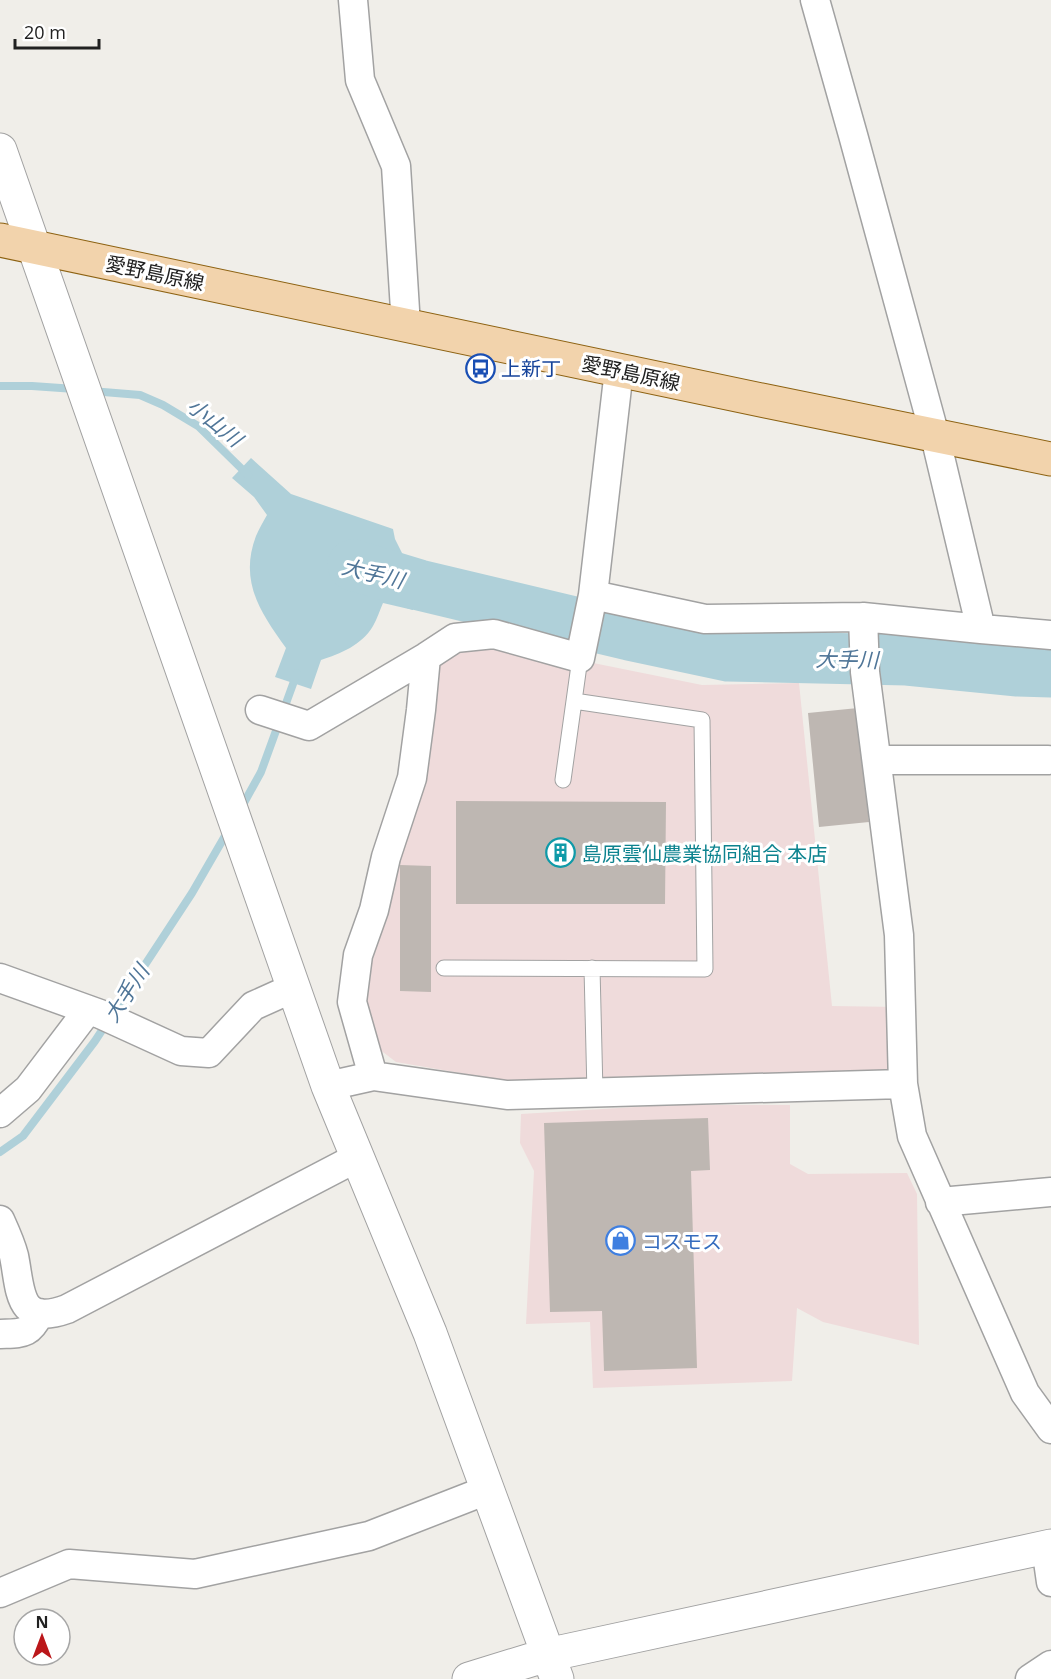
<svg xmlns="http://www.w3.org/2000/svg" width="1051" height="1679" font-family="'Open Sans','Noto Sans JP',sans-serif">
  <rect width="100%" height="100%" fill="#f0eee9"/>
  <path fill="#efdbdb" d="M490 642 702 685 799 683 832 1006 899 1007 892 1066 879 1077 530 1085 396 1062 379 1049 362 997 423 769 431 664 450 649Z
    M668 1105H790V1164L808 1174 907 1173 917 1194 919 1345 823 1322 797 1308 792 1381 593 1388 590 1322 526 1324 534 1171 520 1143 521 1114Z"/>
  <path fill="#afd0d9" d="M251 458 291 494 393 529 395 539 405 559 423 562 413 610 383 603C380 610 377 619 373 626 362 645 340 654 321 660L311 689 275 677 286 648C260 612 239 581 256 536 259 529 263 522 267 515L254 497 232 478Z"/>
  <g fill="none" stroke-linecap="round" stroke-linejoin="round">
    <path stroke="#afd0d9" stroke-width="8" d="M0 386H32L75 389
      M91 391 140 395 163 405 198 426 248 475
      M240 810 261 772 297 673
      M0 1152 23 1136 95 1041 192 893 229 829"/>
    <path stroke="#afd0d9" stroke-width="51" d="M353 565 419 585 629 635 728 656 907 660 1018 671 1051 672"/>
  </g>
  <path fill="#beb7b2" d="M858 708 869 822 819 827 808 713Z
    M456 801 666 802 665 904H456Z
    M400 865 431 866V992L400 991Z
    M708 1118 710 1170 691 1171 697 1368 604 1371 602 1311 550 1312 544 1123Z"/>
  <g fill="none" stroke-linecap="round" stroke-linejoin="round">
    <defs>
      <path id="service" d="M563 780 580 658
        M444 968 705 969 702 720 574 701
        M592 968 595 1093"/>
      <path id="minor" d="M353 0 360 80 396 166 406 326
        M815 0 853 135 935 436 981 629
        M593 595 705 619 863 617 981 629 1051 635
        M863 617 865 672 899 935 903 1084 912 1136 1025 1393 1051 1429
        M260 710 309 726 426 657 455 638 494 634 580 658 593 595 619 370
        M878 760H1048
        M0 978 100 1014 181 1051 209 1053 253 1006 293 988
        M373 1076 352 1002 358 955 374 910 386 857 412 778 421 710 426 657
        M328 1086 373 1076 507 1095 903 1084
        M0 1113 28 1089 88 1010
        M940 1202 1051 1192
        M0 1220C5 1231 11 1244 14 1256 21 1290 17 1327 67 1309L358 1157
        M0 1334C23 1333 29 1335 40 1313
        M1046 1547 1051 1582
        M0 1593 69 1564 195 1574 369 1536 487 1490
        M1030 1679 1051 1665"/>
      <path id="tertiary" d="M0 150 328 1086 430 1333 557 1679
        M469 1679 547 1655 1051 1546"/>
      <path id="primary" d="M0 240 766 401 1051 459"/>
    </defs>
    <use href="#service" stroke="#a2a2a2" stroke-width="17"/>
    <use href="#minor" stroke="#a2a2a2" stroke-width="31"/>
    <use href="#tertiary" stroke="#a2a2a2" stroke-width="35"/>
    <use href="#primary" stroke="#8d6212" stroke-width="35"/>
    <use href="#service" stroke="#fff" stroke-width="15"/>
    <use href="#minor" stroke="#fff" stroke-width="28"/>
    <use href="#tertiary" stroke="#fff" stroke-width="33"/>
    <use href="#primary" stroke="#f2d3ac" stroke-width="33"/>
  </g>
  <defs>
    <symbol id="bus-ring" viewBox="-11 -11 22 22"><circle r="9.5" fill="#fff" stroke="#1a4fb4" stroke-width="1.5"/><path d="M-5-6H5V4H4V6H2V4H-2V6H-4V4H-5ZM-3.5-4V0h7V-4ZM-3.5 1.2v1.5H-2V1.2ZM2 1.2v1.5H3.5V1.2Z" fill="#1a4fb4"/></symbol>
    <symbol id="building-ring" viewBox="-11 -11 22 22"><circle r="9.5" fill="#fff" stroke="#0f9aa8" stroke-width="1.5"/><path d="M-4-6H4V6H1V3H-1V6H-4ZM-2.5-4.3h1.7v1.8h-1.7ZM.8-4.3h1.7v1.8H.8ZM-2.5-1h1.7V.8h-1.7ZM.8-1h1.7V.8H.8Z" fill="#0f9aa8"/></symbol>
    <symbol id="shop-ring" viewBox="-11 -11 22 22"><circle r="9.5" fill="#fff" stroke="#3f7fe0" stroke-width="1.5"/><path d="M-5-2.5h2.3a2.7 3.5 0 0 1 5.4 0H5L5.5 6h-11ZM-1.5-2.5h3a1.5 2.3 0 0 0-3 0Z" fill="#3f7fe0"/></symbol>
  </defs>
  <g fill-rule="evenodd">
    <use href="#bus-ring" x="464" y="352" width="33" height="33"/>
    <use href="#building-ring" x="544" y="836" width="33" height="33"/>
    <use href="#shop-ring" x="604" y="1224" width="33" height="33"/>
  </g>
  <g text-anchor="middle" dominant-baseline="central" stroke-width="6" stroke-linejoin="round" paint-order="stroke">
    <g font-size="20" fill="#212121" stroke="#fff">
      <text transform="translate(155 273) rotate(12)">愛野島原線</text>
      <text transform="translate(631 373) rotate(12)">愛野島原線</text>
    </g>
    <g font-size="20" fill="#164399" stroke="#fff" text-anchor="start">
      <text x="501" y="368">上新丁</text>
    </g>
    <g font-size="20" fill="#0d838f" stroke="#fff" text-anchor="start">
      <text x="582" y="853">島原雲仙農業協同組合 本店</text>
    </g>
    <g font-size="20" fill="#366cbe" stroke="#fff" text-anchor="start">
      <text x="642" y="1241">コスモス</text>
    </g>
    <g font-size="21" font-style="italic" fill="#507698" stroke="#fff">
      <text transform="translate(215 422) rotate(39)">小山川</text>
      <text transform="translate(373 573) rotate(14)">大手川</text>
      <text transform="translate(847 659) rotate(1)">大手川</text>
      <text transform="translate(126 993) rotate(-57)">大手川</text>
    </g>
  </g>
  <g transform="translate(42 1637)"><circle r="28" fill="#ffffff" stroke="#a6a6a6" stroke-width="1.5"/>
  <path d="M0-4.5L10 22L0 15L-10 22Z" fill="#bb171a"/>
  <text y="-9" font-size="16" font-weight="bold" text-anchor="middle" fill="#212121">N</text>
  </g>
  <path d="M15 39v9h84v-9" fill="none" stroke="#212121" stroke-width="3"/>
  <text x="24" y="39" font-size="18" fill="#212121" stroke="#ffffff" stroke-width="4.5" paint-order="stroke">20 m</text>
</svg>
